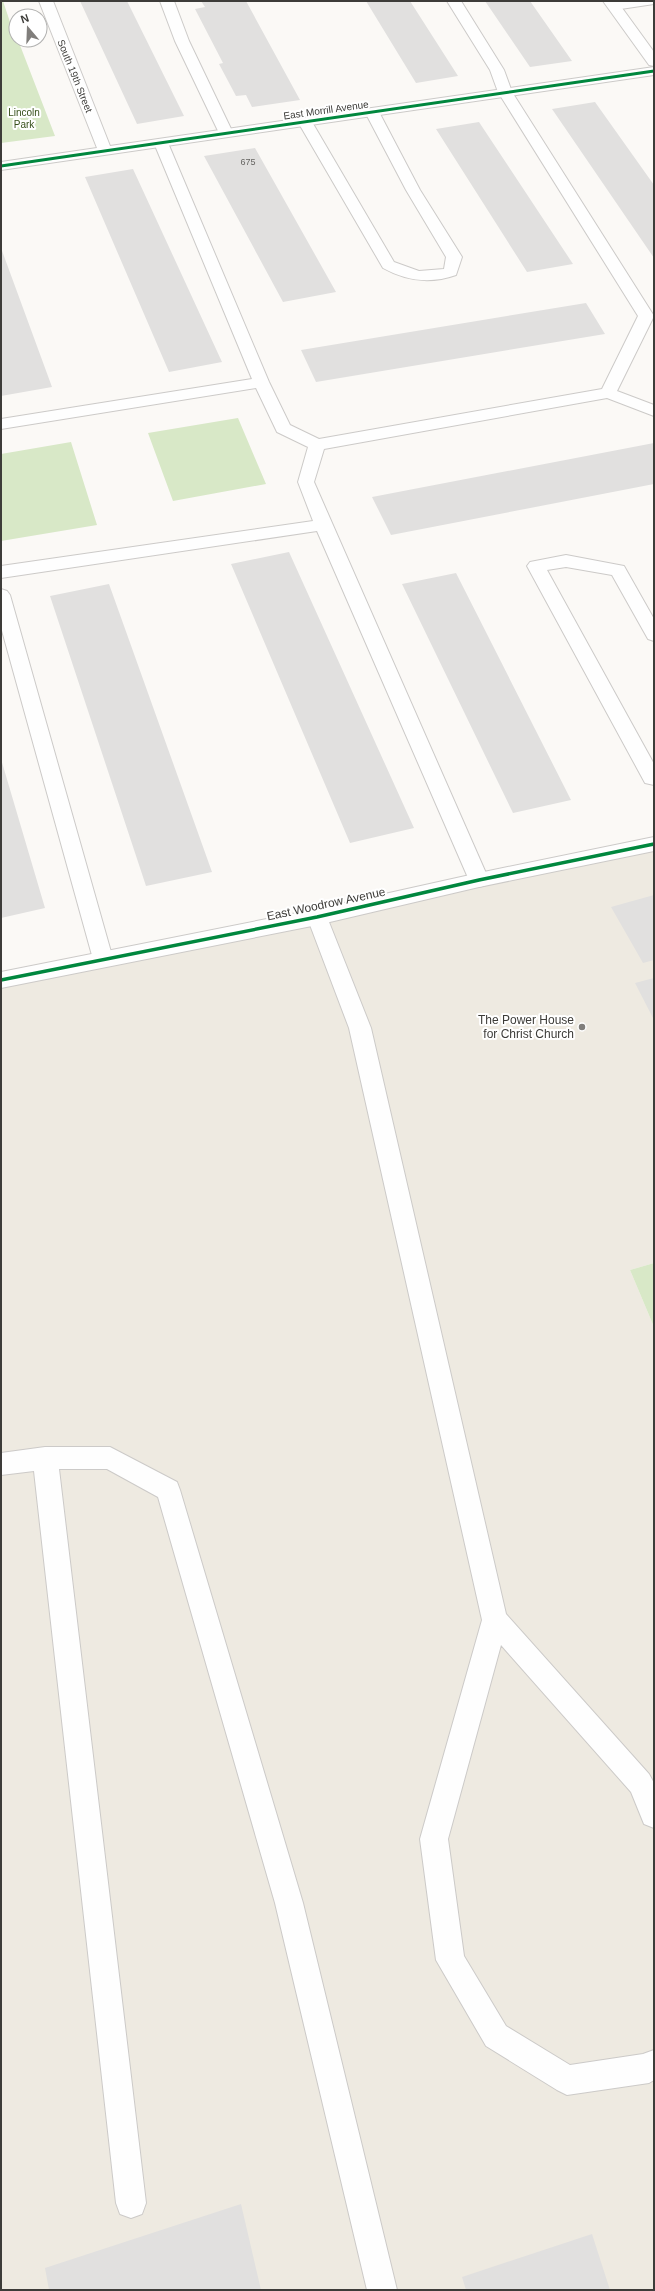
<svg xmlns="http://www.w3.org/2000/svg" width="655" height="2291" font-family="Arial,sans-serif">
  <rect width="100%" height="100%" fill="#fbf9f6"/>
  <path fill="#eeeae1" d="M654 849V1263L630 1270 654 1327V2290H1V987Z"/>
  <path fill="#d8e8c7" d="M1 1H3L16 40H18L55 136 1 143Z
    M238 418 266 484 173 501 148 433Z
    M71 442 97 525 1 541V454Z
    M654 1263V1327L630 1270Z"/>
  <path fill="#e1e0df" d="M80 1H127L184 116 137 124Z
    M201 1H246L300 100 252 107 246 95 236 96 219 64 223 63 195 9 205 7Z
    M366 1H410L458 76 416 83Z
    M485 1H530L572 61 530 67Z
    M595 102 654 185V258L552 109Z
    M479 122 573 264 527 272 436 129Z
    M255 148 336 292 283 302 204 156Z
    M133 169 222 362 169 372 85 177Z
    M1 248 52 387 1 396Z
    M586 303 605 334 316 382 301 350Z
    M654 443V484L391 535 372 497Z
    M289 552 414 828 350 843 231 564Z
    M456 573 571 800 513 813 402 584Z
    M109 584 212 872 146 886 50 596Z
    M1 759 45 908 1 918Z
    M654 895V960L643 963 611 907Z
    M654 978V1020L635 983Z
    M241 2204 261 2290H49L45 2268Z
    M592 2234 610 2290H466L462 2277Z"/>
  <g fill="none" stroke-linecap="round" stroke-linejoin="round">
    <defs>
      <path id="lane" d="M160 1H174L189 41 233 133 231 136H221L219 133 175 41Z
        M447 1H461L504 70 512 92 654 316 617 391 654 405V416L607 398 324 449 314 482 489 880 486 885 479 887 472 885 469 880 317 531 1 578V566L313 521 298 482 308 447 277 432 256 388 1 429V419L252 379 154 143 156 140H166L168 143 269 382 290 425 319 439 602 389 638 316 498 92 490 70Z
        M622 1H654V4L614 10 607 6 609 3Z
        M372 108 379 112 420 190 462 257 456 275C431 284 406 281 383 268L298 122 305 118 312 122 394 262 419 271 444 269 446 257 406 190 365 112Z
        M566 555 624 566 654 619V641L648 639 612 575 566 567 547 570 654 764V785L645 783 527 566 530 562Z
        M1 589 7 591 10 595 113 959 110 965 103 967 96 965 93 959 1 627Z
        M317 909 324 912 327 917 371 1028 506 1614 649 1774 654 1783V1828L644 1824 631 1792 501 1645 448 1839 464 1956 506 2026 570 2065 643 2054 654 2050V2080L649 2083 567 2095 557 2090 486 2046 436 1960 420 1839 482 1620 349 1028 307 917 310 912Z
        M45 1447H110L177 1482 180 1490 303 1903 397 2290H367L275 1903 158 1497 107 1469H59L146 2203 142 2214 131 2218 120 2214 116 2203 34 1471 1 1475V1453Z"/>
      <path id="street" d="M39 1H53L110 146 654 67V75L1 170V162L97 148Z
        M603 1H617L654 52V66L649 65Z
        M654 837V851L479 887 317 925 1 988V972L317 909 479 873Z"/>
    </defs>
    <use href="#lane" stroke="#cccac8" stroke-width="2"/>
    <use href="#street" stroke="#cccac8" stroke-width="2"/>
    <use href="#lane" fill="#fefefe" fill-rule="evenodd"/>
    <use href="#street" fill="#fefefe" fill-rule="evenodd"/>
    <defs>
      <path id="cycleway-far1" d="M1 166 654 71"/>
      <path id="cycleway" d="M1 980 317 917 479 880 654 844"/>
    </defs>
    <use href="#cycleway-far1" stroke="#fff" stroke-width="4.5"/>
    <use href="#cycleway" stroke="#fff" stroke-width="6"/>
    <use href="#cycleway-far1" stroke="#00873e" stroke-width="3"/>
    <use href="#cycleway" stroke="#00873e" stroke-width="3.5"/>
  </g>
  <circle fill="#807e7b" stroke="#fff" stroke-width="1.5" cx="582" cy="1027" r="4"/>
  <g text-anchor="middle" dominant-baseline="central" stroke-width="4" stroke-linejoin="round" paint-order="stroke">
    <g font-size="9" fill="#666562">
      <text x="248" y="162">675</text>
    </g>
    <g font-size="10" fill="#3d3c39" stroke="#fff">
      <text transform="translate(75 76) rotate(68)">South 19th Street</text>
      <text transform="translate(326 110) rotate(-8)">East Morrill Avenue</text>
    </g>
    <g font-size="10" fill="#364f1a" stroke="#fff">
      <text x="24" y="112">Lincoln<tspan x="24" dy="12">Park</tspan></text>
    </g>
    <g font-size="12" fill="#3d3c39" stroke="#fff">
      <text transform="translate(326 904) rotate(-12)">East Woodrow Avenue</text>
    </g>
    <g font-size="12" fill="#3d3c39" stroke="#fff" text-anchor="end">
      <text x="574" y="1020">The Power House<tspan x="574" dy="14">for Christ Church</tspan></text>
    </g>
  </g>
  <rect width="655" height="2291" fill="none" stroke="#3d3c39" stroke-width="4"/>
  <g transform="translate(28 28) rotate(341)"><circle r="19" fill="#ffffff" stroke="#b1b1b0"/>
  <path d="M0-3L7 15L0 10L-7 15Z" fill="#807e7b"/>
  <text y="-6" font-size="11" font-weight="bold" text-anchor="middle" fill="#3d3c39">N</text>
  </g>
</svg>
